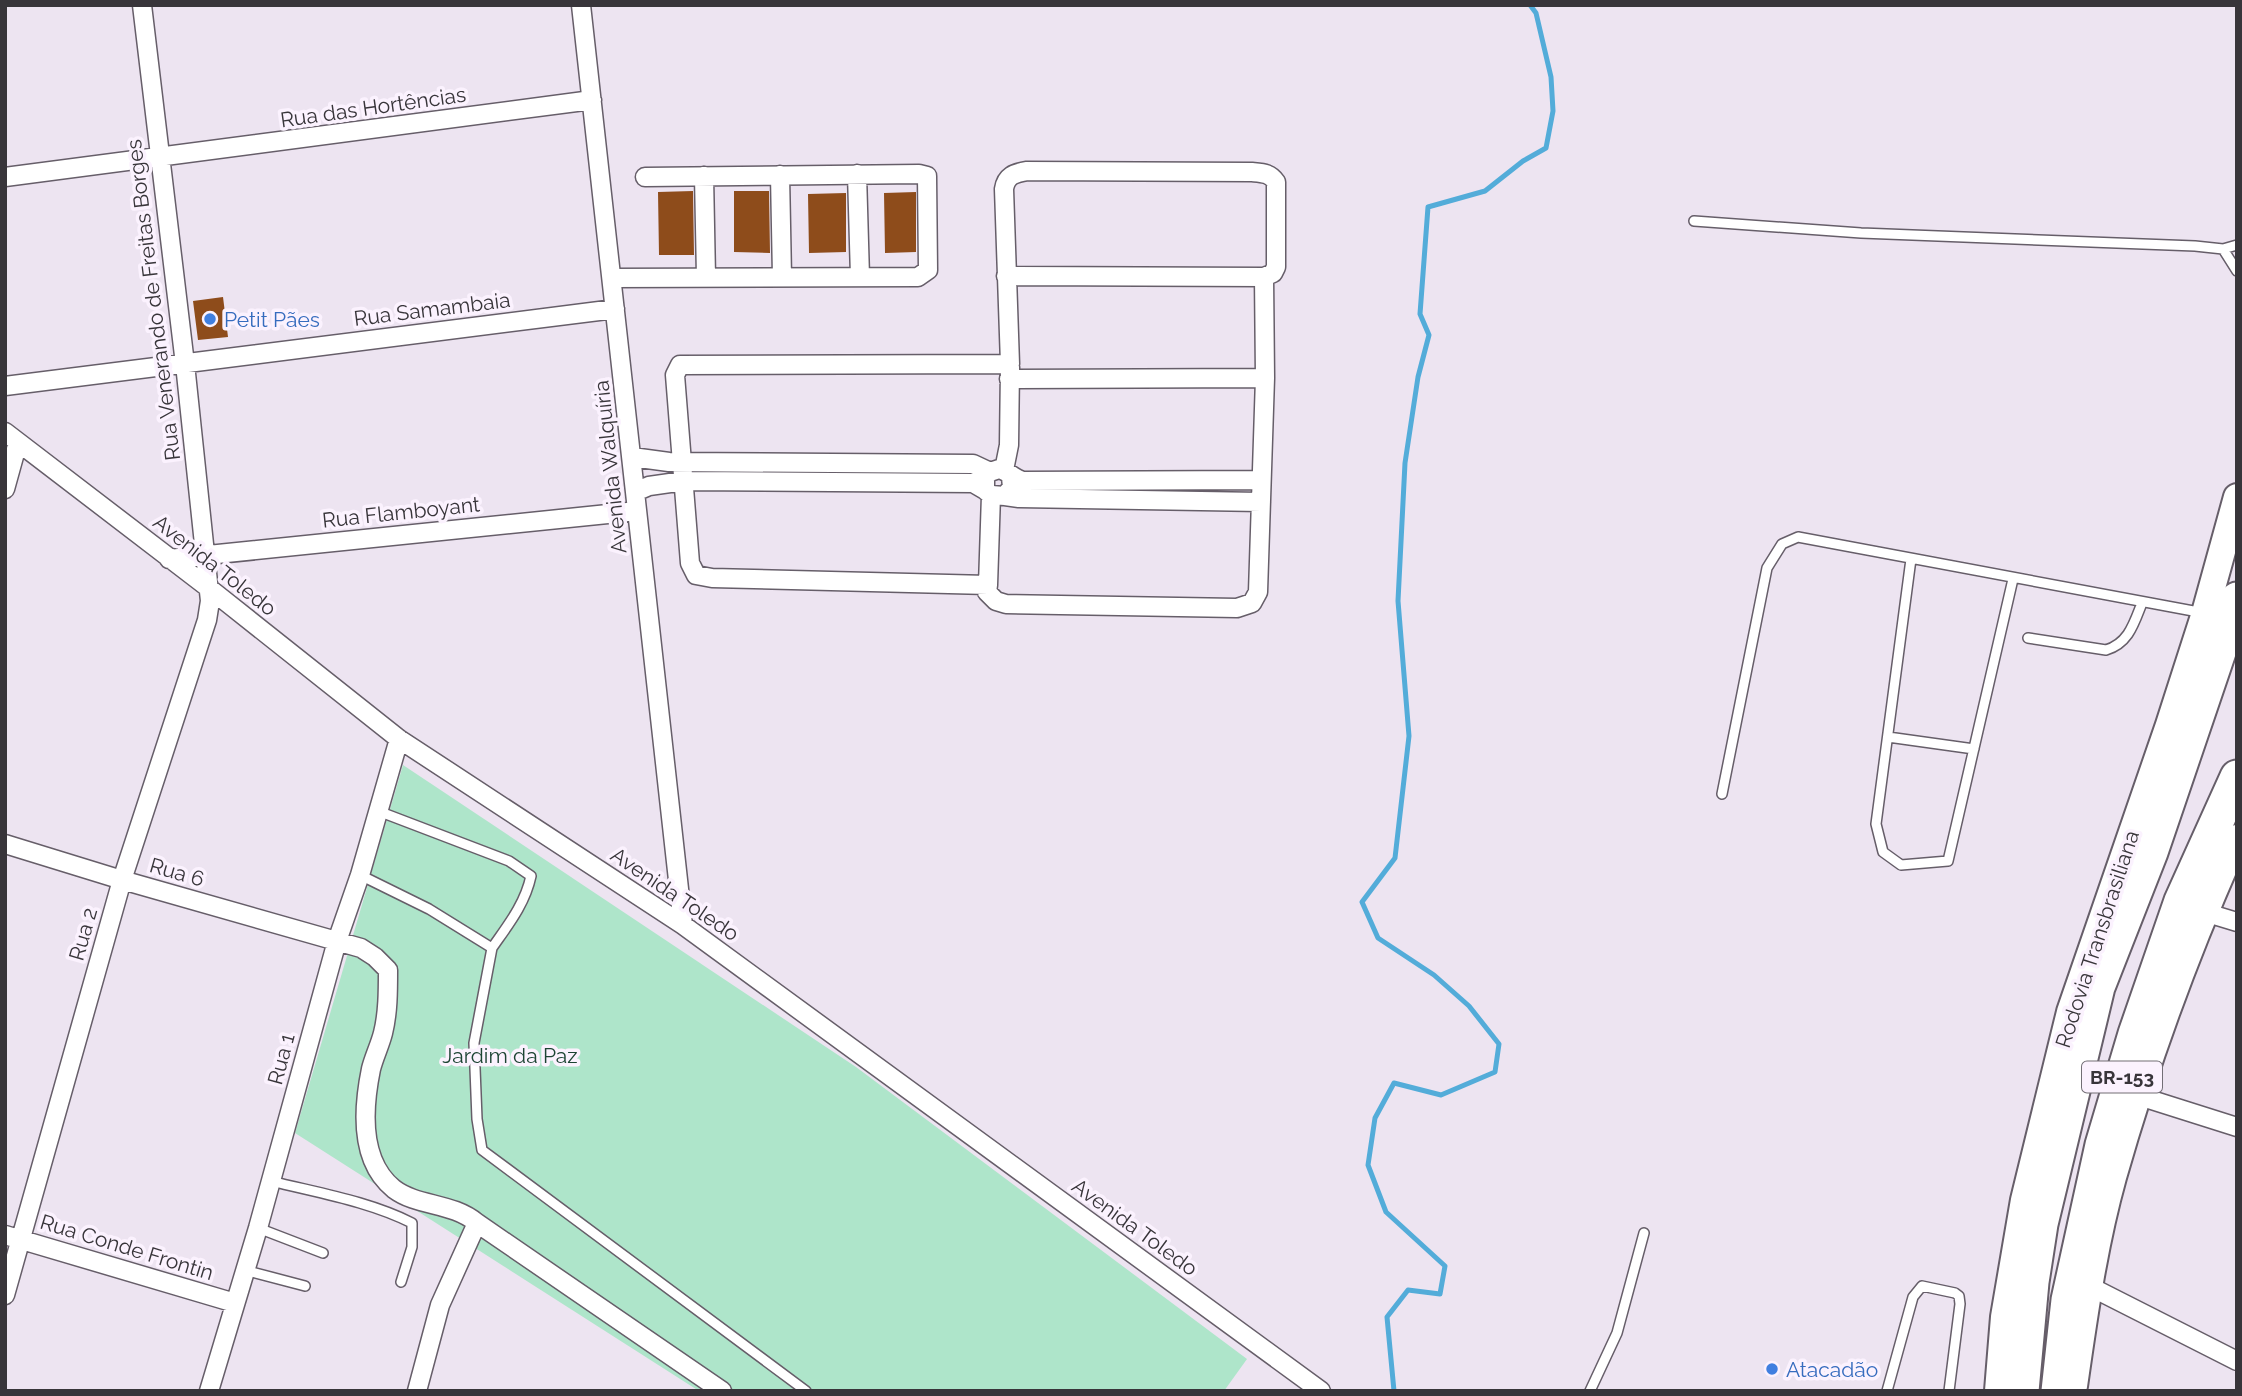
<svg xmlns="http://www.w3.org/2000/svg" width="2242" height="1396" font-family="Raleway,sans-serif">
  <rect width="100%" height="100%" fill="#ede4f1"/>
  <path fill="#aee5ca" d="M403 765 856 1067 1247 1359 1224 1391H699L295 1133Z"/>
  <g fill="none" stroke-linecap="round" stroke-linejoin="round">
    <path stroke="#53acd9" stroke-width="5" d="M1394 1391 1387 1317 1408 1290 1440 1294 1445 1266 1386 1212 1368 1165 1375 1118 1394 1083 1441 1095 1495 1072 1499 1044 1469 1006 1434 975 1378 938 1362 902 1395 858 1409 736 1398 601 1405 463 1418 377 1429 335 1420 314 1428 207 1485 191 1523 161 1546 148 1553 111 1551 77 1536 13 1530 5"/>
  </g>
  <path fill="#8e4c1b" d="M693 191 694 255H659L658 192Z
    M734 191H769L770 253 734 252Z
    M916 192V252L885 253 884 193Z
    M846 193V252L809 253 808 194Z
    M223 297 228 337 198 340 193 301Z"/>
  <g fill="none" stroke-linecap="round" stroke-linejoin="round">
    <defs>
      <path id="lane" d="M1694 221 1861 233 2195 246 2223 249 2237 245
        M2223 249 2237 271
        M1911 559 1876 824 1883 852 1901 865 1948 861 2013 579
        M2028 638 2106 650C2129 643 2134 623 2142 603
        M1888 737 1974 749
        M1722 794 1767 568 1782 544 1798 537 2204 613
        M378 811 509 861 531 876C525 904 508 925 492 948
        M360 875 429 909 492 948 474 1043 477 1119 482 1150 806 1391
        M271 1181C318 1193 368 1201 412 1223V1247L401 1282
        M258 1228 323 1253
        M244 1270 305 1286
        M1590 1391 1617 1333 1644 1233
        M1887 1391 1913 1297 1922 1286 1955 1293 1959 1296 1960 1304 1949 1391"/>
      <path id="street" d="M581 5 683 925
        M857 174 860 277
        M780 175 782 277
        M704 176 706 277
        M5 177 592 100
        M1006 276 1264 277 1273 273 1276 267V182C1270 173 1263 173 1252 172L1027 171C1014 173 1006 176 1004 189L1010 364 680 365 675 375 690 563 696 575 712 578 988 585 987 592 996 601 1006 604 1237 608 1252 603 1258 592 1265 378 1264 277
        M612 278 918 277 928 270 927 176 919 174 645 177
        M1009 379 1265 378
        M5 386 615 309
        M5 432 210 589 399 739 683 925 1321 1391
        M632 457 669 462 973 464 990 472
        M1004 470 1009 445 1010 367
        M1011 477 1012 487 1005 496 991 495 985 490V477L990 472 999 469C1008 471 1013 478 1023 481L1261 480
        M5 489 18 442
        M635 492 649 486 684 481 973 483 985 490
        M1005 496 1019 498 1261 502
        M169 559 637 511
        M988 585 991 495
        M5 844 122 880 361 948 375 957 388 970C388 991 388 1013 383 1033 380 1045 374 1057 371 1069 363 1108 359 1161 394 1189 418 1207 452 1202 477 1223L440 1305 417 1391
        M2204 912 2237 922
        M2139 1096 2237 1127
        M477 1223 722 1391
        M5 1235 235 1303
        M2089 1286 2237 1361
        M5 1295 122 880 207 620 210 601 185 364 142 5
        M209 1391 258 1228 337 941 360 875 399 739"/>
      <path id="secondary" d="M2074 1386C2084 1316 2094 1245 2113 1177 2146 1061 2188 947 2237 838
        M1998 1391 2004 1317 2024 1200 2070 1012 2169 725 2205 613 2237 497"/>
      <path id="highway" d="M2022 1391 2032 1282 2041 1224 2098 987 2151 852 2237 599
        M2058 1391 2068 1300 2102 1145 2135 1034 2181 901 2237 777"/>
    </defs>
    <use href="#lane" stroke="#665e69" stroke-width="12"/>
    <use href="#street" stroke="#665e69" stroke-width="21"/>
    <use href="#secondary" stroke="#665e69" stroke-width="30"/>
    <use href="#highway" stroke="#665e69" stroke-width="37"/>
    <use href="#lane" stroke="#fff" stroke-width="9"/>
    <use href="#street" stroke="#fff" stroke-width="18"/>
    <use href="#secondary" stroke="#fff" stroke-width="26"/>
    <use href="#highway" stroke="#fff" stroke-width="33"/>
  </g>
  <g fill="#3f7fe0" stroke="#fbf2fe" stroke-width="2.5">
    <circle cx="210" cy="319" r="7"/>
    <circle cx="1772" cy="1369" r="7"/>
  </g>
  <g text-anchor="middle" dominant-baseline="central" stroke-width="7" stroke-linejoin="round" paint-order="stroke">
    <rect fill="#fbf2fe" stroke="#726e75" stroke-width="2" x="2082" y="1061.5" width="80" height="31" rx="5"/>
    <g font-size="19" font-weight="bold" fill="#38353a">
      <text x="2122" y="1077">BR-153</text>
    </g>
    <g font-size="21" fill="#38353a" stroke="#fbf2fe">
      <text transform="translate(373 107) rotate(-8)">Rua das Hortências</text>
      <text transform="translate(153 300) rotate(-97)">Rua Venerando de Freitas Borges</text>
      <text transform="translate(432 309) rotate(-7)">Rua Samambaia</text>
      <text transform="translate(610 467) rotate(-96)">Avenida Walquíria</text>
      <text transform="translate(401 512) rotate(-6)">Rua Flamboyant</text>
      <text transform="translate(215 565) rotate(38)">Avenida Toledo</text>
      <text transform="translate(177 872) rotate(16)">Rua 6</text>
      <text transform="translate(675 894) rotate(34)">Avenida Toledo</text>
      <text transform="translate(83 934) rotate(-74)">Rua 2</text>
      <text transform="translate(2097 939) rotate(-72)">Rodovia Transbrasiliana</text>
      <text transform="translate(281 1059) rotate(-75)">Rua 1</text>
      <text transform="translate(1135 1227) rotate(36)">Avenida Toledo</text>
      <text transform="translate(127 1247) rotate(17)">Rua Conde Frontin</text>
    </g>
    <g font-size="21" fill="#366cbe" stroke="#fbf2fe" text-anchor="start">
      <text x="224" y="319">Petit Pães</text>
      <text x="1786" y="1369">Atacadão</text>
    </g>
    <g font-size="21" fill="#1c4433" stroke="#fbf2fe">
      <text x="510" y="1055">Jardim da Paz</text>
    </g>
  </g>
  <rect width="2242" height="1396" fill="none" stroke="#38353a" stroke-width="14"/>
</svg>
